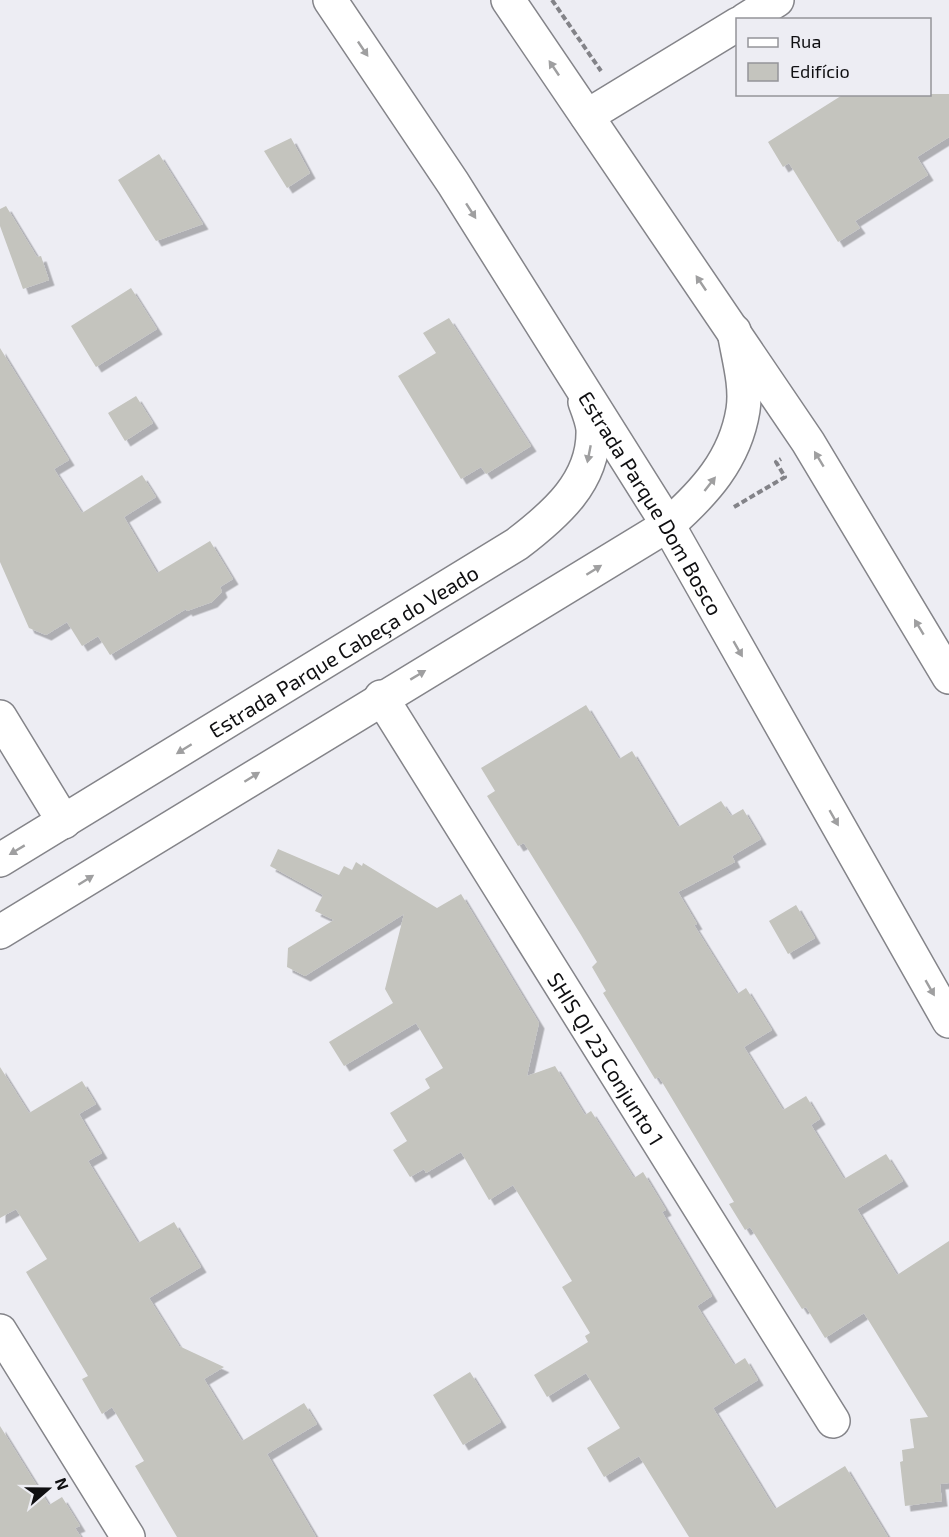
<svg xmlns="http://www.w3.org/2000/svg" width="949" height="1537" font-family="'Exo 2',sans-serif">
  <defs>
    <filter id="shadow"><feDropShadow dx="5.5" dy="5.5" stdDeviation="0" flood-color="#0004"/></filter>
  </defs>
  <rect width="100%" height="100%" fill="#ededf3"/>
  <path fill="#c4c4be" filter="url(#shadow)" d="M844 94H949V137L917 157 928 175 855 221 860 228 838 242 789 163 783 167 768 142Z
    M291 138 310 173 287 188 264 151Z
    M159 154 203 224 156 241 118 180Z
    M6 206 37 257 41 256 49 280 23 289 0 226V209Z
    M131 288 157 329 96 367 71 326Z
    M449 318 531 446 486 474 481 467 461 479 398 376 436 353 423 333Z
    M0 348 69 460 54 469 82 513 142 475 156 497 124 517 157 573 210 541 233 579 220 587 222 592 212 602 187 611 186 609 110 655 98 636 82 646 67 622 46 635 29 628 0 562Z
    M136 396 153 423 125 441 108 413Z
    M586 705 619 759 632 751 678 827 721 801 731 816 743 809 761 839 732 856 735 862 678 892 697 924 694 925 737 994 746 988 772 1030 744 1047 783 1110 806 1096 820 1119 811 1125 844 1179 886 1154 903 1181 857 1209 897 1275 949 1241V1483L940 1484 942 1501 905 1506 900 1462 903 1461 902 1450 914 1448 910 1419 928 1417 864 1313 825 1338 806 1307 802 1309 750 1227 745 1230 729 1204 734 1202 659 1077 655 1079 603 993 606 991 592 967 597 962 581 935 524 843 518 846 487 796 495 791 481 768Z
    M278 849 339 875 344 866 352 870 356 862 362 866 363 863 437 908 461 894 539 1023 527 1076 555 1066 585 1115 591 1111 634 1178 643 1172 666 1210 662 1212 712 1296 697 1306 734 1365 745 1358 758 1380 713 1408 775 1509 845 1466 888 1537H689L639 1456 604 1477 587 1448 620 1428 586 1373 547 1397 534 1375 588 1342 585 1336 590 1333 562 1287 572 1281 513 1185 489 1200 461 1152 426 1173 424 1169 410 1177 393 1150 407 1141 390 1113 430 1088 425 1079 443 1068 416 1023 344 1066 329 1042 393 1003 385 989 404 914 305 976 287 967 288 948 334 920 315 911 323 895 270 866Z
    M796 905 815 938 788 954 769 921Z
    M0 1067 29 1113 82 1081 96 1104 79 1114 102 1153 88 1161 138 1243 174 1222 201 1267 149 1298 179 1346 224 1367 204 1379 242 1441 304 1403 317 1424 267 1454 316 1537H177L135 1466 144 1461 112 1407 102 1414 82 1379 88 1376 26 1272 47 1259 16 1209 0 1218Z
    M470 1372 501 1422 463 1445 433 1395Z
    M0 1426 49 1505 62 1497 80 1526 75 1528 81 1537H0Z"/>
  <g fill="none" stroke-linecap="round" stroke-linejoin="round">
    <defs>
      <g id="minor">
        <path d="M745 20 777 0"/>
        <path d="M587 116 738 24"/>
        <path id="s1" d="M381 697 833 1421"/>
        <path d="M0 717 64 822"/>
        <path d="M0 1331 128 1537"/>
      </g>
      <g id="major">
        <path id="s2" d="M330 0 453 183 668 525 949 1021"/>
        <path d="M508 0 808 442 949 677"/>
        <path id="s3" d="M0 860 517 544C555 515 595 481 593 429 592 420 588 410 585 402"/>
        <path d="M0 932 668 525C704 493 735 460 743 410 747 385 738 356 734 331"/>
      </g>
    </defs>
    <use href="#minor" stroke="#848489" stroke-width="36"/>
    <use href="#major" stroke="#848489" stroke-width="36"/>
    <path stroke="#838388" stroke-width="4" stroke-dasharray="6 3" stroke-linecap="butt" d="M552 0 601 71
      M734 507 785 477 776 462 781 459"/>
    <use href="#minor" stroke="#fff" stroke-width="33"/>
    <use href="#major" stroke="#fff" stroke-width="33"/>
  </g>
  <defs><path id="oneway-solid" d="M-6-.8H1V-3.2L6.5 0L1 3.2V.8H-6Z" transform="scale(1.5)"/></defs>
  <g fill="#9f9fa0">
    <use href="#oneway-solid" transform="translate(363 49) rotate(56)"/>
    <use href="#oneway-solid" transform="translate(554 68) rotate(-124)"/>
    <use href="#oneway-solid" transform="translate(471 211) rotate(57)"/>
    <use href="#oneway-solid" transform="translate(701 283) rotate(-124)"/>
    <use href="#oneway-solid" transform="translate(589 454) rotate(101)"/>
    <use href="#oneway-solid" transform="translate(819 459) rotate(-121)"/>
    <use href="#oneway-solid" transform="translate(710 484) rotate(-52)"/>
    <use href="#oneway-solid" transform="translate(594 570) rotate(-32)"/>
    <use href="#oneway-solid" transform="translate(919 627) rotate(-121)"/>
    <use href="#oneway-solid" transform="translate(738 649) rotate(60)"/>
    <use href="#oneway-solid" transform="translate(418 675) rotate(-31)"/>
    <use href="#oneway-solid" transform="translate(184 749) rotate(148)"/>
    <use href="#oneway-solid" transform="translate(252 777) rotate(-32)"/>
    <use href="#oneway-solid" transform="translate(834 818) rotate(60)"/>
    <use href="#oneway-solid" transform="translate(17 850) rotate(149)"/>
    <use href="#oneway-solid" transform="translate(86 880) rotate(-32)"/>
    <use href="#oneway-solid" transform="translate(930 988) rotate(60)"/>
  </g>
  <g text-anchor="middle" dominant-baseline="central" stroke-width="5" stroke-linejoin="round" paint-order="stroke">
    <g font-size="21" fill="#0f0f11" stroke="#ededf3">
      <text stroke="none"><textPath href="#s2" startOffset="597">Estrada Parque Dom Bosco</textPath></text>
      <text stroke="none"><textPath href="#s3" startOffset="402">Estrada Parque Cabeça do Veado</textPath></text>
      <text stroke="none"><textPath href="#s1" startOffset="426">SHIS QI 23 Conjunto 1</textPath></text>
    </g>
  </g>
  <rect x="736" y="18" width="195" height="78" fill="#ededf3" stroke="#949499" stroke-width="1.5"/>
  <rect x="748" y="38" width="30" height="9" fill="#ffffff" stroke="#949499" stroke-width="1.5"/>
  <text x="790" y="48" font-size="18" fill="#0f0f11">Rua</text>
  <rect x="748" y="63" width="30" height="18" fill="#c4c4be" stroke="#949499" stroke-width="1.5"/>
  <text x="790" y="78" font-size="18" fill="#0f0f11">Edifício</text>
  <g transform="translate(48 1489) rotate(70)" stroke="#ededf3" stroke-width="4.5" paint-order="stroke">
  <path d="M0-4.5L10 22L0 15L-10 22Z" fill="#0f0f11"/>
  <text y="-9" font-size="16" font-weight="bold" text-anchor="middle" fill="#0f0f11">N</text>
  </g>
</svg>
